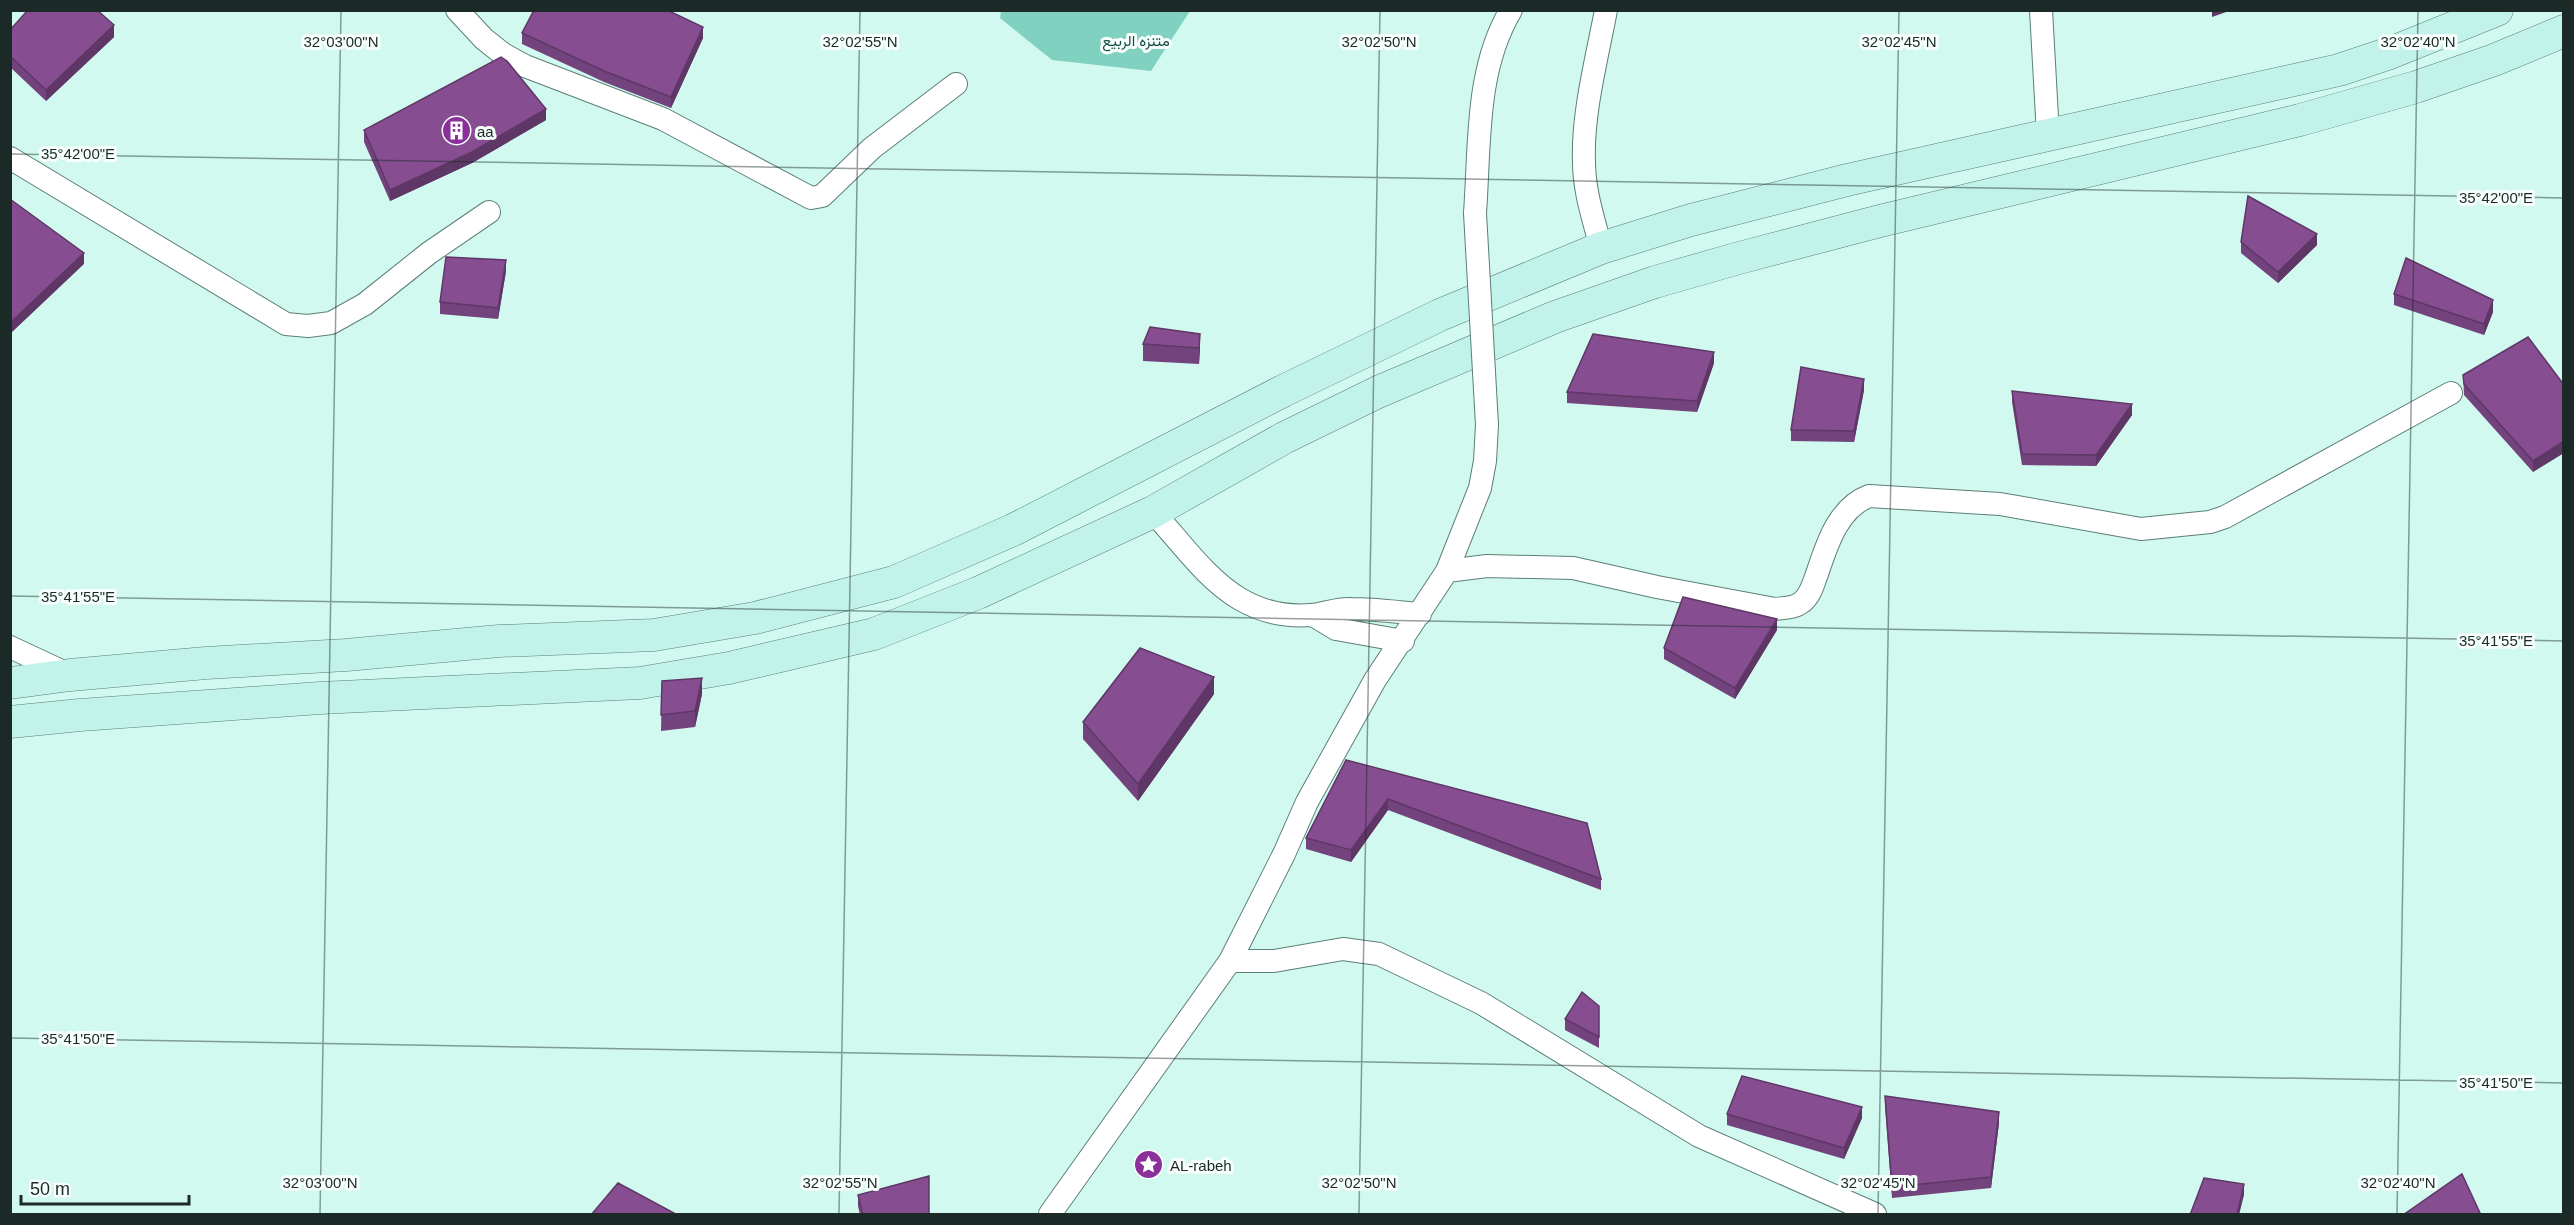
<svg xmlns="http://www.w3.org/2000/svg" width="2574" height="1225" font-family="Arial,Vazirmatn,sans-serif">
  <rect width="100%" height="100%" fill="#d1f9ef"/>
  <path fill="#81d1c0" d="M1001 11V10L1190 11 1151 71 1052 60 1000 18Z"/>
  <g fill="none" stroke-linecap="round" stroke-linejoin="round">
    <defs>
      <path id="minor" d="M457 10 484 39 503 54 525 66 663 119 811 198 822 196 872 148 956 84
        M2041 10 2048 135
        M10 158 286 324 308 326 331 323 365 304 429 253 489 212
        M1475 213C1480 146 1475 70 1511 10
        M1601 248C1594 220 1584 192 1584 162 1582 114 1597 58 1606 10
        M1153 512C1180 541 1206 579 1240 599 1262 612 1286 617 1311 615 1325 614 1337 608 1351 609 1374 609 1397 612 1420 614
        M1447 571 1487 566 1573 568 1657 587 1775 609C1784 608 1795 608 1802 602 1811 595 1813 584 1817 574 1827 544 1838 508 1869 496L2000 504 2141 529 2210 522 2225 517 2451 393
        M1313 615 1336 629 1403 641
        M10 647 70 675
        M1230 961H1274L1343 949 1379 954 1481 1003 1699 1136 1875 1214
        M1050 1214 1230 961 1284 854 1307 802 1375 680 1447 571 1480 488 1485 461 1487 425"/>
      <path id="secondary" d="M10 683 70 675 206 663 346 655 499 641 654 635 755 618 894 582 1013 530 1283 391 1440 315 1601 248 1691 220 1847 180 2339 70 2390 53 2497 10
        M10 722 80 715 320 698 640 683 729 668 874 634 978 593 1153 512 1284 438 1378 392 1555 317 1655 282 1739 258 1880 221 2300 120 2416 87 2494 60 2564 31"/>
    </defs>
    <use href="#minor" stroke="#5b7f77" stroke-width="24"/>
    <use href="#secondary" stroke="#5b7f77" stroke-width="33"/>
    <use href="#minor" stroke="#fff" stroke-width="22"/>
    <use href="#secondary" stroke="#c2f3eb" stroke-width="32"/>
    <defs>
      <path id="minor-bridge" d="M1475 213 1487 425"/>
    </defs>
    <use href="#minor-bridge" stroke="#5b7f77" stroke-width="24" stroke-linecap="butt"/>
    <use href="#minor-bridge" stroke="#fff" stroke-width="22"/>
  </g>
  <path fill="#73437d" d="M10 30 114 37 46 101 10 67Z
    M522 33 703 38 671 108 604 82 522 44Z
    M546 120 472 163 390 201 364 142V130Z
    M2241 242 2317 245 2278 283 2241 253Z
    M506 271 498 319 440 314V302Z
    M2394 294 2493 312 2484 335 2394 305Z
    M1200 334 1199 364 1143 361V344Z
    M1714 363 1697 412 1567 403V392Z
    M2463 375 2564 385 2533 472 2464 395Z
    M1864 390 1854 442 1791 441V430Z
    M2012 391 2132 415 2096 466 2022 465 2012 402Z
    M1777 630 1735 699 1664 659V648Z
    M662 681 702 694 695 727 661 731Z
    M1214 694 1138 801 1083 739V722Z
    M1346 760 1601 879V890L1388 810 1351 862 1306 849V838Z
    M1599 1006V1048L1565 1030V1019Z
    M1885 1096 1999 1123 1991 1188 1892 1198 1885 1107Z
    M1727 1114 1862 1118 1844 1159 1727 1125Z
    M858 1195 929 1215H860L858 1206Z"/>
  <path fill="#5e3766" d="M2212 10H2232L2212 17Z
    M114 25V37L46 101V90Z
    M703 27V38L671 108V97Z
    M546 109V120L472 163 390 201V190Z
    M2317 234V245L2278 283V272Z
    M84 253V264L10 334V323Z
    M506 260V271L498 319V308Z
    M2493 300V312L2484 335V324Z
    M1200 334V351L1199 364V348Z
    M1714 352V363L1697 412V401Z
    M1864 379V390L1854 442V431Z
    M2132 404V415L2096 466V455Z
    M2564 441V453L2533 472V461Z
    M1777 619V630L1735 699V688Z
    M1214 677V694L1138 801V784Z
    M702 678V694L695 727V711Z
    M1388 799V810L1351 862V850Z
    M1862 1107V1118L1844 1159V1148Z
    M1999 1112V1123L1991 1188V1177Z
    M2244 1184V1195L2239 1215H2237Z"/>
  <path fill="#864e91" stroke="#5e3766" stroke-width="1.5" d="M28 10H97L114 25 46 90 10 56V30Z
    M534 10H667L703 27 671 97 604 71 522 33Z
    M501 57 507 61 546 109 472 152 390 190 364 130Z
    M2248 196 2317 234 2278 272 2241 242Z
    M10 199 84 253 10 323Z
    M446 257 506 260 498 308 440 302Z
    M2406 258 2493 300 2484 324 2394 294Z
    M1150 327 1200 334 1199 348 1143 344Z
    M1593 334 1714 352 1697 401 1567 392Z
    M2528 337 2564 385V441L2533 461 2464 384 2463 375Z
    M1801 367 1864 379 1854 431 1791 430Z
    M2012 391 2132 404 2096 455 2022 454Z
    M1683 597 1777 619 1735 688 1664 648Z
    M1140 648 1214 677 1138 784 1083 722Z
    M702 678 695 711 661 715 662 681Z
    M1346 760 1587 823 1601 879 1388 799 1351 850 1306 838Z
    M1582 992 1599 1006V1037L1565 1019Z
    M1742 1076 1862 1107 1844 1148 1727 1114Z
    M1885 1096 1999 1112 1991 1177 1892 1187Z
    M2462 1174 2480 1213 2477 1215H2403Z
    M929 1176V1214L927 1215H863L858 1195Z
    M2204 1178 2244 1184 2237 1215H2190Z
    M618 1183 674 1213 673 1215H591Z"/>
  <path fill="none" stroke="#1b2a26" stroke-width="1.5" stroke-opacity="0.45" d="M10 154 2564 198M10 596 2564 641M10 1038 2564 1083M320 1214 341 10M839 1214 860 10M1359 1214 1380 10M1878 1214 1899 10M2397 1214 2418 10"/>
  <defs>
    <symbol id="building-disc" viewBox="-11 -11 22 22"><circle r="9.5" fill="#8b309b" stroke="#f7fefc"/><path d="M-4-6H4V6H1V3H-1V6H-4ZM-2.5-4.3h1.7v1.8h-1.7ZM.8-4.3h1.7v1.8H.8ZM-2.5-1h1.7V.8h-1.7ZM.8-1h1.7V.8H.8Z" fill="#fff"/></symbol>
    <symbol id="sight-disc" viewBox="-11 -11 22 22"><circle r="9.5" fill="#8b309b" stroke="#f7fefc"/><path d="M0-6L1.8-2.2L6-1.7L2.9 1.2L3.7 5.4L0 3.3L-3.7 5.4L-2.9 1.2L-6-1.7L-1.8-2.2Z" fill="#fff"/></symbol>
  </defs>
  <g fill-rule="evenodd">
    <use href="#building-disc" x="440" y="114" width="33" height="33"/>
    <use href="#sight-disc" x="1132" y="1148" width="33" height="33"/>
  </g>
  <g text-anchor="middle" dominant-baseline="central" stroke-width="6" stroke-linejoin="round" paint-order="stroke">
    <g font-size="15" fill="#134c42" stroke="#f7fefc">
      <text x="1136" y="40">متنزه الربيع</text>
    </g>
    <g font-size="15" fill="#1b2a26" stroke="#f7fefc" text-anchor="start">
      <text x="477" y="131">aa</text>
      <text x="1170" y="1165">AL-rabeh</text>
    </g>
  </g>
  <g font-size="15" text-anchor="middle" fill="#1b2a26" stroke="#f7fefc" stroke-width="6" stroke-linejoin="round" paint-order="stroke">
    <text x="341" y="47">32°03'00"N</text>
    <text x="860" y="47">32°02'55"N</text>
    <text x="1379" y="47">32°02'50"N</text>
    <text x="1899" y="47">32°02'45"N</text>
    <text x="2418" y="47">32°02'40"N</text>
    <text x="78" y="159">35°42'00"E</text>
    <text x="2496" y="203">35°42'00"E</text>
    <text x="78" y="602">35°41'55"E</text>
    <text x="2496" y="646">35°41'55"E</text>
    <text x="78" y="1044">35°41'50"E</text>
    <text x="2496" y="1088">35°41'50"E</text>
    <text x="320" y="1188">32°03'00"N</text>
    <text x="840" y="1188">32°02'55"N</text>
    <text x="1359" y="1188">32°02'50"N</text>
    <text x="1878" y="1188">32°02'45"N</text>
    <text x="2398" y="1188">32°02'40"N</text>
  </g>
  <rect width="2574" height="1225" fill="none" stroke="#1b2a26" stroke-width="24"/>
  <path d="M21 1195v9h168v-9" fill="none" stroke="#1b2a26" stroke-width="3"/>
  <text x="30" y="1195" font-size="18" fill="#1b2a26" stroke="#f7fefc" stroke-width="4.5" paint-order="stroke">50 m</text>
</svg>
